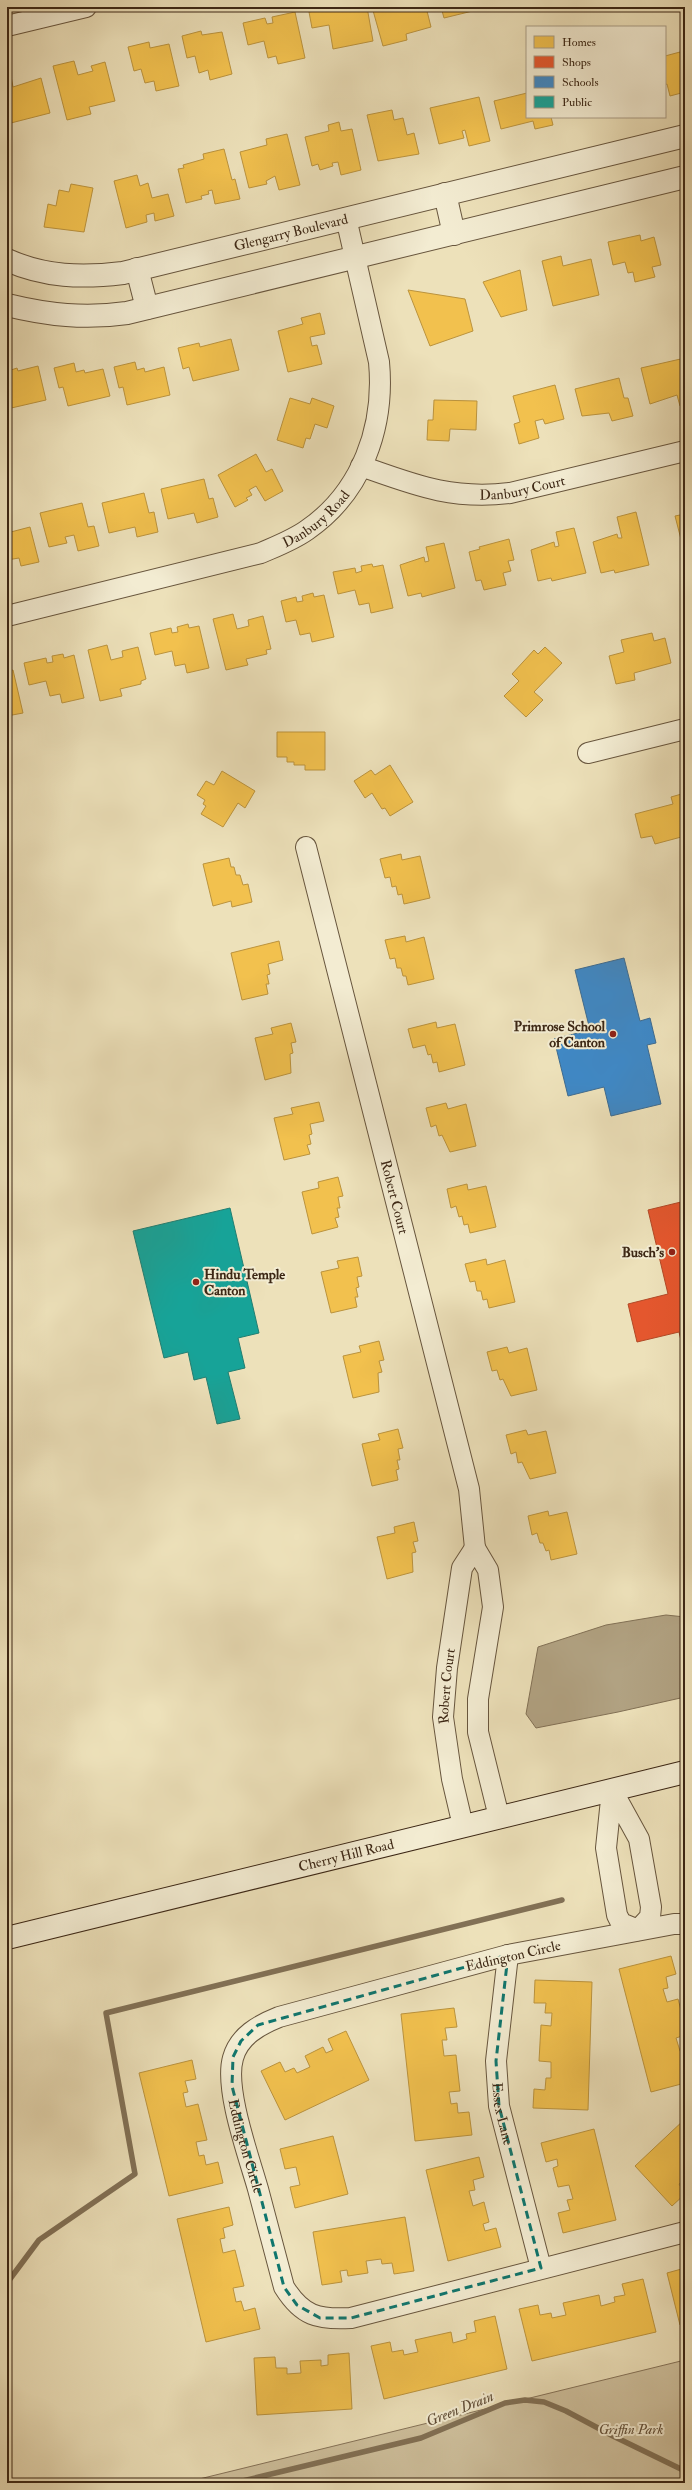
<svg xmlns="http://www.w3.org/2000/svg" width="692" height="2490" font-family="'IM FELL Double Pica',serif">
  <rect width="100%" height="100%" fill="#ede1ba"/>
  <filter id="stains"><feTurbulence type="fractalNoise" baseFrequency=".005" numOctaves="4"/><feColorMatrix values="0 0 0 0 .2 0 0 0 0 .09 0 0 0 0 .02 0 0 0 .5 -.17"/></filter>
  <radialGradient id="worn" r=".72"><stop offset=".6" stop-color="#630" stop-opacity="0"/><stop offset="1" stop-color="#630" stop-opacity=".3"/></radialGradient>
  <path fill="#cfc19e" stroke="#86745a" d="M685 2360V2483H183Z"/>
  <path fill="#b1a282" stroke="#827156" d="M666 1615 685 1617V1697L618 1712 536 1728 526 1714 538 1647 606 1625Z"/>
  <path fill="#f2c14e" stroke="#bb933d" d="M336 7H367L373 41 333 49 329 25 312 28 309 12Z
    M372 7H426L431 27 406 34 407 40 383 46Z
    M441 7H489L444 18Z
    M295 12 305 58 278 64 276 56 268 58 264 41 248 45 243 23 265 18 267 24 273 23 272 17Z
    M201 31 202 35 222 32 232 74 210 80 208 70 199 73 195 56 187 58 182 36Z
    M149 42 150 48 169 44 179 86 156 91 154 81 145 83 141 69 134 71 128 47Z
    M680 52 685 70V92L670 96 667 84 665 85V56Z
    M74 61 78 75 93 71 91 66 105 62 115 101 89 107 91 114 67 120 53 66Z
    M11 76 13 87 41 78 50 113 7 124V77Z
    M527 93V117H551L553 125 535 129 533 121 501 129 494 101Z
    M479 97 490 141 469 146 465 130 462 131 464 138 439 144 430 108Z
    M392 110 394 120 403 118 407 135 414 133 419 154 378 161 367 115Z
    M339 122 341 131 352 129 361 170 341 175 338 162 332 163 333 166 320 170 318 164 312 166 305 137 329 131 328 125Z
    M287 134 300 185 279 190 275 176 266 181 267 184 249 188 240 152 267 145 266 139Z
    M224 149 232 180 235 179 240 199 215 204 212 190 208 191 209 194 201 196 202 199 186 203 178 169 184 168 183 165 204 159 203 154Z
    M137 175 140 186 148 183 152 198 168 194 174 216 155 221 154 213 146 215 147 222 126 228 114 181Z
    M71 184 93 188 84 232 44 227 48 204 56 206 59 190 69 192Z
    M685 225V243L681 226Z
    M640 235 641 241 654 237 661 265 652 267 655 277 635 282 633 272 628 273 625 262 613 265 608 242Z
    M561 256 563 266 591 259 599 295 553 306 542 261Z
    M520 270 527 310 501 317 483 282Z
    M408 290 465 299 473 331 430 346Z
    M320 313 325 334 310 337 312 346 317 345 322 364 288 372 278 331 303 324 301 318Z
    M231 339 239 370 193 381 189 367 183 369 178 348 199 343 200 347Z
    M685 358V405L680 406 677 395 650 404 641 368Z
    M135 362 137 370 144 368 145 372 164 367 170 395 127 405 123 387 119 388 114 367Z
    M74 363 76 372 84 370 85 373 103 369 110 396 68 406 63 387 59 388 54 368Z
    M7 366 8 371 17 368 18 371 38 366 46 400 7 409Z
    M619 378 624 398H628L633 416 612 421 609 413 582 416 575 389Z
    M555 385 564 419 545 424 543 419 535 421 539 438 519 444 514 424 520 422 513 396Z
    M290 398 310 404 312 398 334 406 327 428 315 424 310 439 306 438 303 448 277 440Z
    M434 400 477 401 476 430 450 429 449 441 427 440 428 420H433Z
    M256 454 266 472 272 469 283 491 265 501 256 486 249 490 252 495 246 498 248 500 235 507 218 475Z
    M204 479 209 499 213 498 218 517 197 523 194 513 168 519 161 489Z
    M144 493 149 513 154 512 158 532 137 537 135 527 109 533 102 503Z
    M82 503 88 527 94 526 99 546 78 551 74 535 65 537 67 543 49 547 40 513Z
    M636 512 649 565 615 573 614 570 601 573 593 542 617 534 618 538H622L617 517Z
    M685 514V547H683L675 516Z
    M30 527 39 562 21 566 19 558 7 560V533Z
    M574 528 586 573 552 581 551 578 538 581 531 550 554 542 555 547 559 546 556 532Z
    M509 539 514 560 508 561 511 571 503 573 506 585 484 590 481 580 476 581 469 552 480 549 479 547Z
    M444 543 455 588 422 597 421 593 408 596 400 565 424 557 425 562 429 561 426 547Z
    M372 564 373 567 383 565 393 608 371 613 369 603 359 605 355 590 338 594 333 572 355 568 356 573 362 571 361 566Z
    M313 593 314 597 324 595 334 637 312 642 310 633 300 635 296 620 286 622 281 601 296 597 297 602 303 601 302 596Z
    M233 614 237 629 249 626 248 620 263 616 271 649 266 650 267 654 246 659 248 665 226 670 213 619Z
    M188 624 189 628 199 626 209 668 187 673 185 664 175 666 172 651 155 655 150 633 171 628 172 633 178 632 177 627Z
    M652 633 654 641 665 638 671 663 634 673 635 680 616 684 609 656 624 652 621 640Z
    M107 645 111 660 123 657 122 651 138 647 146 679 141 681V684L120 689 122 696 100 701 88 650Z
    M545 647 562 663 534 692 543 700 526 717 504 696 519 681 512 674 534 650 538 654Z
    M63 654 64 658 74 655 84 698 62 703 60 694 50 696 46 681 29 685 24 663 46 658 47 663 53 662 52 656Z
    M13 670 23 713 7 716V671Z
    M277 732H325V770H305V765H294V762H287V757H277Z
    M390 765 413 802 390 816 385 808 382 809 372 793 365 798 354 781 371 770 375 775Z
    M222 771 255 791 245 808 238 803 223 827 201 814 206 806 203 804 205 800 197 795 206 781 214 785Z
    M685 793V824L682 825 685 836 655 844 652 836 641 838 635 814 673 804 671 797Z
    M401 854 402 860 420 856 430 898 404 904 402 894 398 895 396 886 392 887 390 877 385 878 380 859Z
    M229 858 231 867H234L236 875H240L243 885 248 884 252 902 232 907 231 901 213 906 203 864Z
    M405 936 406 942 424 937 434 979 408 985 406 976H403L401 968H397L395 958 390 959 385 940Z
    M279 941 283 960 268 964 270 974 267 975 269 984H266L268 994 242 1000 231 953Z
    M436 1022 437 1028 455 1024 465 1065 439 1072 437 1062 433 1063 431 1054 428 1055 425 1045 413 1048 408 1029Z
    M291 1023 296 1042 291 1043 293 1053 290 1054 291 1073 265 1080 255 1038 273 1034 271 1028Z
    M319 1102 324 1121 310 1124 312 1134 309 1135 311 1144 307 1145 310 1154 284 1160 274 1118 293 1114 291 1108Z
    M446 1103 448 1109 466 1104 476 1146 450 1152 442 1135 439 1136 436 1125 431 1127 426 1108Z
    M338 1177 343 1196 338 1197 340 1208H337L339 1217 335 1218 338 1227 312 1234 302 1192 319 1188 318 1182Z
    M467 1184 468 1190 486 1186 496 1227 470 1233 468 1224 464 1225 462 1216 459 1217 456 1206 451 1208 447 1189Z
    M358 1257 362 1276 357 1277 359 1287 356 1288 358 1297H355L357 1307 331 1313 321 1272 339 1268 337 1261Z
    M486 1259 487 1265 505 1260 515 1302 489 1308 487 1299 483 1300 481 1291H477L475 1281 470 1282 465 1264Z
    M379 1341 384 1360 379 1361 382 1372 378 1373 379 1392 353 1398 343 1356 361 1352 359 1346Z
    M507 1347 509 1353 527 1348 537 1390 511 1396 503 1379 500 1380 497 1370 492 1371 487 1352Z
    M398 1429 403 1448 398 1449 400 1460H397L399 1469 396 1470 398 1480 372 1486 362 1444 380 1440 378 1434Z
    M526 1430 528 1435 546 1431 556 1473 530 1479 522 1462 518 1463 516 1452 511 1454 506 1435Z
    M548 1511 549 1516 567 1512 577 1554 551 1560 549 1550 546 1551 543 1543H540L537 1533 532 1535 528 1516Z
    M414 1522 418 1541 413 1542 416 1552 412 1553 413 1572 387 1579 377 1537 395 1533 394 1527Z
    M671 1956 676 1974 666 1977 668 1988 663 1989 667 2002 678 1999 685 2025V2035L676 2038 680 2051 685 2050V2083L651 2092 619 1969Z
    M535 1980 592 1982 588 2110 533 2108 534 2089 545 2090 546 2078H551V2062L539 2061 541 2025 551 2026 552 2013H545L546 2003H534Z
    M454 2008 457 2027 445 2028 447 2040H442L444 2056 456 2055 460 2091 449 2092 451 2104 457 2103 458 2113 469 2112 472 2135 415 2141 401 2014Z
    M346 2031 369 2080 285 2120 261 2071 280 2062 285 2072 294 2068 297 2073 310 2067 305 2056 323 2047 326 2053 333 2050 328 2039Z
    M192 2060 196 2079 185 2081 188 2092 183 2093 186 2107 198 2104 207 2140 196 2142 199 2156 204 2155 206 2165 218 2162 223 2183 169 2196 139 2073Z
    M685 2119V2180L679 2184 685 2194 672 2206 635 2166Z
    M594 2129 616 2220 563 2233 558 2213 570 2210 567 2200 573 2199 569 2185 558 2187 553 2168 558 2166 557 2159 546 2162 541 2143Z
    M333 2136 348 2194 295 2208 290 2187 300 2185 296 2167 285 2169 280 2149Z
    M479 2157 484 2177 473 2180 475 2190 469 2191 473 2206 484 2202 489 2222 483 2224 485 2231 496 2228 501 2247 448 2261 426 2170Z
    M229 2207 233 2225 223 2228 225 2238 220 2239 223 2253 235 2250 244 2286 233 2288 236 2302 241 2301 244 2311 255 2308 260 2329 206 2342 177 2219Z
    M405 2217 414 2271 394 2274 392 2263 382 2264 381 2259 366 2261 368 2273 348 2276 347 2270 340 2271 342 2282 322 2285 313 2232Z
    M685 2268V2324L680 2325 667 2273Z
    M643 2279 656 2332 532 2361 519 2309 538 2305 540 2315 551 2313 552 2318 566 2315 563 2303 599 2295 601 2306 615 2302 614 2297 625 2295 622 2284Z
    M495 2316 507 2369 384 2399 371 2346 390 2342 392 2352 403 2350 404 2355 418 2352 415 2340 451 2332 453 2343 467 2339 466 2334 476 2332 474 2321Z
    M349 2353 352 2409 257 2415 254 2358 275 2357 276 2368H287V2374L301 2373 300 2361 321 2360V2366L328 2365V2355Z"/>
  <path fill="#e4572e" stroke="#b24926" d="M685 1201V1357L679 1332 637 1342 628 1304 668 1294 648 1210Z"/>
  <path fill="#3f88c5" stroke="#3e6b90" d="M624 958 640 1021 650 1018 656 1043 647 1045 661 1104 611 1116 604 1087 568 1096 554 1039 590 1030 575 970Z"/>
  <path fill="#17a398" stroke="#227e71" d="M230 1208 259 1333 238 1338 245 1368 228 1372 240 1419 217 1424 206 1377 194 1380 188 1352 164 1358 133 1231Z"/>
  <g fill="none" stroke-linecap="round" stroke-linejoin="round">
    <path stroke="#827156" stroke-width="5.5" d="M7 2283 39 2240 135 2174 106 2013 562 1900
      M234 2483 421 2438 505 2403 525 2400 544 2402 566 2411 613 2436 685 2471"/>
    <defs>
      <g id="minor">
        <path d="M7 26 86 7"/>
        <path id="s1" d="M361 466C415 485 451 500 510 493L685 451"/>
        <path id="s2" d="M7 616 261 553C277 546 293 540 307 530 362 492 385 427 379 362L346 218"/>
        <path d="M588 753 685 729"/>
        <path id="s3" d="M306 847 469 1489 475 1548"/>
        <path d="M612 1790 639 1839 651 1907 650 1917 638 1930 621 1923 617 1915 606 1848Z"/>
        <path id="s4" d="M463 1826 452 1779 443 1717 447 1668 462 1568 475 1548 488 1570 493 1607 478 1699V1732L499 1817"/>
        <path id="s5" d="M685 1924H674L508 1955 279 2017C259 2025 239 2036 233 2058 224 2089 249 2157 258 2189 267 2222 275 2254 284 2287 302 2316 318 2320 351 2318L685 2232"/>
        <path id="s6" d="M508 1955 496 2061 499 2106 541 2268"/>
      </g>
      <g id="tertiary">
        <path d="M445 194 454 234"/>
        <path id="s7" d="M7 260C45 277 82 278 123 273L685 136"/>
        <path d="M137 269 147 308"/>
        <path d="M7 305C48 315 85 319 127 313L685 177"/>
      </g>
      <g id="secondary">
        <path id="s8" d="M7 1938 685 1772"/>
      </g>
    </defs>
    <use href="#minor" stroke="#68563e" stroke-width="22"/>
    <use href="#tertiary" stroke="#68563e" stroke-width="24"/>
    <use href="#secondary" stroke="#3c2715" stroke-width="24"/>
    <use href="#minor" stroke="#f3ecd2" stroke-width="20"/>
    <use href="#tertiary" stroke="#f3ecd2" stroke-width="22"/>
    <use href="#secondary" stroke="#f3ecd2" stroke-width="22"/>
  </g>
  <path fill="none" stroke="#0f766e" stroke-width="3" stroke-dasharray="8 5" stroke-linejoin="round" d="M508 1955 496 2061 499 2106 541 2268 351 2318H320L297 2305 284 2287 232 2086 233 2057 241 2041 258 2025Z"/>
  <g fill="#8f2418" stroke="#f3ecd2" stroke-width="1.5">
    <circle cx="613" cy="1034" r="4"/>
    <circle cx="672" cy="1252" r="4"/>
    <circle cx="196" cy="1282" r="4"/>
  </g>
  <g text-anchor="middle" dominant-baseline="central" stroke-width="4" stroke-linejoin="round" paint-order="stroke">
    <g font-size="14" fill="#3c2715" stroke="#f3ecd2">
      <text stroke="none"><textPath href="#s7" startOffset="291">Glengarry Boulevard</textPath></text>
      <text stroke="none"><textPath href="#s1" startOffset="166">Danbury Court</textPath></text>
      <text stroke="none"><textPath href="#s2" startOffset="327">Danbury Road</textPath></text>
      <text stroke="none"><textPath href="#s3" startOffset="361">Robert Court</textPath></text>
      <text stroke="none"><textPath href="#s4" startOffset="142">Robert Court</textPath></text>
      <text stroke="none"><textPath href="#s8" startOffset="349">Cherry Hill Road</textPath></text>
      <text transform="translate(513 1956) rotate(-13)">Eddington Circle</text>
      <text stroke="none"><textPath href="#s6" startOffset="160">Essex Lane</textPath></text>
      <text stroke="none"><textPath href="#s5" startOffset="571">Eddington Circle</textPath></text>
    </g>
    <g font-size="14" font-weight="bold" fill="#3c2715" stroke="#f3ecd2" text-anchor="end">
      <text x="605" y="1026">Primrose School<tspan x="605" dy="16">of Canton</tspan></text>
      <text x="664" y="1252">Busch's</text>
      <text x="204" y="1274" text-anchor="start">Hindu Temple<tspan x="204" dy="16">Canton</tspan></text>
    </g>
    <g font-size="14" font-style="italic" fill="#614e37" stroke="#f3ecd2">
      <text x="631" y="2429">Griffin Park</text>
    </g>
    <g font-size="15" font-style="italic" fill="#5f4c36" stroke="#f3ecd2">
      <text transform="translate(460 2409) rotate(-22)">Green Drain</text>
    </g>
  </g>
  <rect width="692" height="2490" fill="none" stroke="#ede1ba" stroke-width="24"/>
  <rect x="8" y="8" width="676" height="2474" fill="none" stroke="#3c2715" stroke-width="2"/>
  <rect x="12" y="12" width="668" height="2466" fill="none" stroke="#3c2715"/>
  <rect x="526" y="26" width="140" height="92" fill="#f3ecd2" stroke="#aa9d86"/>
  <rect x="534" y="36" width="20" height="12" fill="#f2c14e" stroke="#aa9d86"/>
  <text x="562" y="46" font-size="12" fill="#3c2715">Homes</text>
  <rect x="534" y="56" width="20" height="12" fill="#e4572e" stroke="#aa9d86"/>
  <text x="562" y="66" font-size="12" fill="#3c2715">Shops</text>
  <rect x="534" y="76" width="20" height="12" fill="#3f88c5" stroke="#aa9d86"/>
  <text x="562" y="86" font-size="12" fill="#3c2715">Schools</text>
  <rect x="534" y="96" width="20" height="12" fill="#17a398" stroke="#aa9d86"/>
  <text x="562" y="106" font-size="12" fill="#3c2715">Public</text>
  <rect width="100%" height="100%" filter="url(#stains)"/>
  <rect width="100%" height="100%" fill="url(#worn)"/>
</svg>
